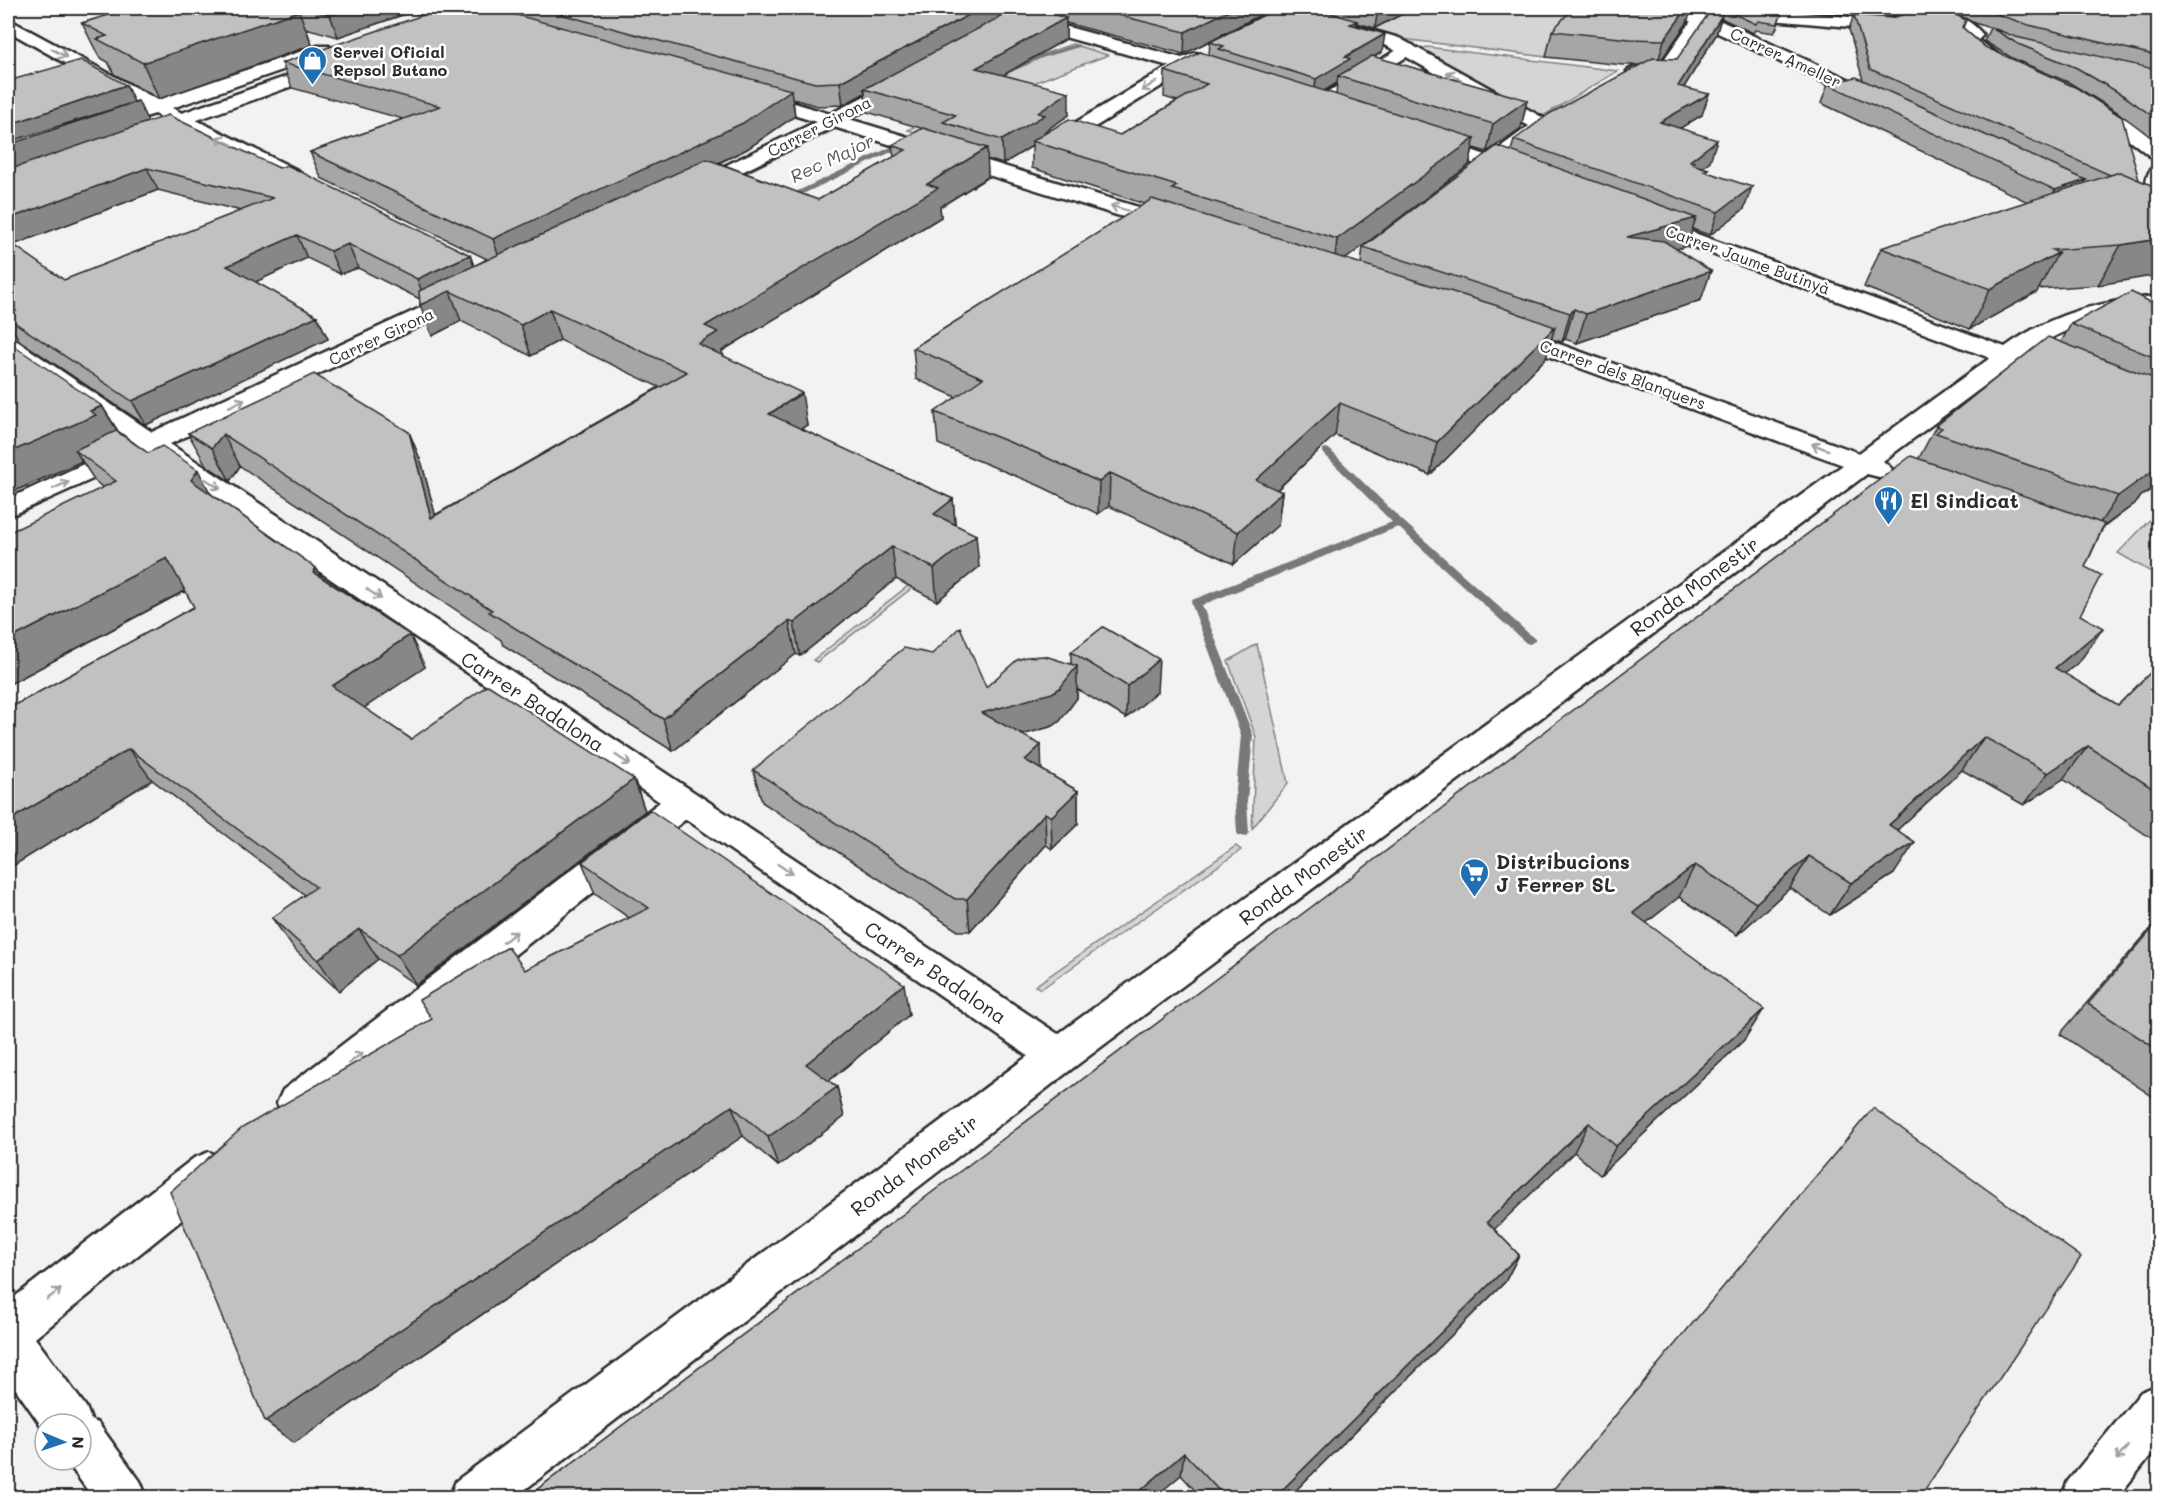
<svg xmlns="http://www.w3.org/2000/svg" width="2166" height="1505" font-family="Mali,sans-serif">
  <rect width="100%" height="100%" fill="#f2f2f2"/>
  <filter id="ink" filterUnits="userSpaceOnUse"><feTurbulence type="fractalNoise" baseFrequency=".0167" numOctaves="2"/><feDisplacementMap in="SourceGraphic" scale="12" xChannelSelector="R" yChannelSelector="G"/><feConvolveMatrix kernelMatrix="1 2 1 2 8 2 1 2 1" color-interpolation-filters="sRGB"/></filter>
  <g filter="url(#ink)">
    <path fill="#d5d5d5" stroke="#808080" stroke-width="1.5" d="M1414 8H1591L1546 57 1402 39 1373 29Z
      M1072 44 1108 55 1036 82 942 140 908 130 985 86 999 74 1035 57Z
      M1427 47 1618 71 1543 116 1418 50Z
      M2158 511V576L2118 553Z
      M967 540 971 542 817 662 813 660Z
      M1257 644 1288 783 1252 829 1256 737 1228 661Z
      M1236 846 1241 850 1041 989 1035 986Z"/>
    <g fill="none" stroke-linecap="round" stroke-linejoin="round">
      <path fill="#787878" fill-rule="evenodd" d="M1077 44 1080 46 1079 47 1042 58 1005 75 1000 74 1038 56Z
        M830 129 836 130 733 180 726 178Z
        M895 145 902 147 788 201 781 199Z
        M1326 448 1329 449 1403 521 1536 640 1530 644 1526 643 1398 527 1202 605 1253 735 1247 801 1249 833 1247 836H1239L1237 833 1235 801 1241 735 1191 603 1192 600 1392 522 1323 453V449Z"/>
      <defs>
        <path id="pedestrian" d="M414 8H439L441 11 433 16 416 12Z
          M1683 8H1743L1885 20 1895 17 1904 22 1901 26 1886 30 1712 15 1669 78 1630 75 1627 71 1636 66 1658 68 1696 14 1685 12Z
          M1928 8C1947 8 1971 19 1983 35L1978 40 2004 58 2007 62 2004 66H1992L1961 44 1958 40 1964 34 1928 15 1926 11Z
          M1407 44 1413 45 1416 49 1413 53 1322 109 1315 111 1306 105Z
          M2085 97 2131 122 2158 144V159L2151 157 2117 130 2078 107 2076 103Z"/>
        <path id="minor" d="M973 8H998L1182 58 1195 53 1201 54 1204 58 1199 63 1228 72 1231 76 1222 81 1186 71 1054 152H1040L1037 148 1040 144 1169 66 975 12Z
          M1271 8H1295L1399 38 1549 121 1552 125 1517 153H1503L1500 149 1503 145 1529 126 1387 46 1273 12Z
          M1655 8H1680L1708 15 1885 96 1887 100 1878 106 1871 104 1696 23 1657 12Z
          M8 19 158 100 317 46H329L332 50 329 54 172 108 299 171 302 175 299 179H285L155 114 145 117 138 115 135 111 141 106 8 31Z
          M905 75 914 81 911 85 849 119 1184 221 1187 226 1184 231H1168L834 127 701 192H687L684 188 687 184 816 122 745 100 743 96 745 92H759L830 114Z
          M1429 135 1528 170 1531 174 1528 178H1514L1422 145 1419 141Z
          M2158 167V208L2151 206C2144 196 2144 179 2151 169Z
          M1648 216 2005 347C2052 313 2101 301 2158 296V310C2108 315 2067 324 2026 354L2036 362 2033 367 2024 369 2011 366 1883 461 1892 469 1888 475 1879 477 1867 474 1073 1068 514 1498H449L456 1481 1028 1056 686 819 311 1116 297 1121 283 1116 277 1103 283 1090 660 802 453 663 148 454 8 517V499L131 442 8 357V339L17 341 152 432 457 291H473L477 296 473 301 170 444 1058 1034 1843 465 1499 338 1495 333 1499 328H1515L1859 453 1990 358 1640 227 1637 222 1640 217Z
          M209 1152 224 1158 230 1172 224 1186 35 1338 86 1407 91 1420 98 1423 140 1481 147 1498H93L66 1460H81V1424H45V1431L8 1378V1302L194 1158Z
          M2158 1385V1446L2117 1498H2061L2068 1481 2141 1392Z"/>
        <path id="secondary" d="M331 61 337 62 340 66 337 70 144 139 137 141 127 135 130 131Z"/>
      </defs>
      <use href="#pedestrian" stroke="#2b2b2b" stroke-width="5"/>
      <use href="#minor" stroke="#2b2b2b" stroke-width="5"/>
      <use href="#secondary" stroke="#2b2b2b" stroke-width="5"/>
      <use href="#pedestrian" fill="#fff" fill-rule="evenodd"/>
      <use href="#minor" fill="#fff" fill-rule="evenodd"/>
      <use href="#secondary" fill="#fff" fill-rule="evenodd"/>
    </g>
    <path fill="#a6a6a6" stroke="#2b2b2b" stroke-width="1.5" fill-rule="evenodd" d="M132 8H423L338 37 306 28 312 45 159 99 114 74 108 62 99 57 82 23Z
      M493 8H998L999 17 1014 10 1005 8H1030L1040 10 1039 8H1270V10L1184 54 1066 23V39L1003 75 1069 115 1045 131V133L1120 135 1177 101 1164 97 1165 71 1209 55 1210 42 1278 8H1414L1375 28 1357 23V26L1382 52 1374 57 1527 100 1521 128 1487 152 1473 148 1469 165 1345 259 1361 264 1363 247 1511 151 1514 140 1640 65H1623L1546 57 1552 31 1687 23 1662 59H1677L1722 14 1723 9 1779 23 1774 33 1755 30 1753 33 1721 18 1716 35 1684 87 1702 115 1680 128 1710 161 1702 167 1708 169 1707 172 1744 209 1710 235 1692 229 1687 246 1677 249 1701 300 1577 343 1565 339 1562 342 1551 339 1546 358 1430 475 1335 435 1277 490 1282 492 1278 525 1234 564 1109 506 1098 514 1040 486 938 444 935 412 956 397 916 379 913 348 1145 204 1032 168V146L1003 164 987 159 988 177 940 207 941 217 722 351 723 355 807 425 801 429 953 499 955 525 979 567 937 601 896 579 800 656 796 654 673 751 503 645 501 640 240 466 230 481 206 465 188 433 409 432 422 464 435 515 659 387 560 340 531 356 461 321 432 336 420 305V299L358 268 340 274 307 258 255 282 317 316 328 339 146 425 19 340 8 321V81L126 85 134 102 148 122 279 168 470 255 474 266 487 259 321 178 310 152 403 119 292 88 282 63ZM1337 83 1336 95 1325 91ZM865 93 867 112 944 135 892 145 894 157 818 200 719 163 747 149 795 116 793 99 818 106 843 105ZM158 190 241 211 64 280 13 245Z
      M1764 8H1942L1966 20 1963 28 2139 180 2158 188 2098 285 2038 289 2037 292 1970 329 1864 287 1881 248 2028 202 1821 103 1828 84 1863 80 1849 29 1854 15ZM1913 8 1917 10 1892 18 1885 17Z
      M1944 8H2158V142L2116 111 2070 83 2012 58 1984 41 1990 28 1975 23Z
      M2158 306V485L2141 496 2137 502 2103 528 2085 567 2080 615V661L2064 674 2118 705 2158 665V835L2154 840 2063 779 2024 805 1962 770 1897 830 1894 874 1830 915 1790 888 1737 935 1679 897 1646 923 1744 1040 1600 1175 1574 1152 1494 1229 1519 1255 1505 1282 1289 1497H1201L1181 1475 527 1497 1919 458 1936 426 2061 342 2071 324Z
      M102 406 118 431 148 453 198 470 210 493 316 568 321 577 410 635 425 667 364 708 411 739 634 779 645 811 416 985 378 959 339 991 294 949 272 918 305 895 152 780 8 869V709L194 607 185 591 8 685 103 488 95 481 82 461 8 494Z
      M1071 652 1157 692 1126 718 1077 689V698L1060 721 1053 726 1022 735 1042 770 1078 791V824L1052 849 1046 845 970 931H958L762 802 753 770 1071 664Z
      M582 862 909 1015 829 1081 837 1087 844 1117 778 1166 743 1136 294 1443 265 1421 431 1020 525 970 629 918 595 894Z
      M2158 920V1100L2060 1034 2145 935Z"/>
    <path fill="#878787" stroke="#2b2b2b" stroke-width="1.5" d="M352 8H423L338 37 330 15Z
      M982 8H998L999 21 864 89 865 93 843 105 840 82Z
      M1234 8H1270V10L1184 54 1185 32Z
      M1378 8H1414L1375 28Z
      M1687 8H1692L1687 23 1657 66 1664 40Z
      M1889 8H1913L1885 18Z
      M299 11 312 45 159 99 143 63Z
      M1722 15 1716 35 1672 107 1678 86Z
      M1066 18V39L977 90 976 68Z
      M1357 21 1355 39 1350 24Z
      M1385 34 1382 52 1348 72 1338 76 1337 83 1314 97 1316 79 1345 57Z
      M126 85 134 102 138 101 148 122 8 172V125Z
      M791 90 795 116 747 149 502 267 493 239Z
      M1069 92V115L1045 131V138L1032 141V146L1003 164 1002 140 1038 113Z
      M1709 94 1702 115 1654 144 1660 122Z
      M1527 100 1521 128 1487 152 1493 124Z
      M1475 138 1469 165 1334 268 1337 239Z
      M1717 140 1710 161 1689 178 1690 161Z
      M987 148 988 177 940 207 941 217 722 351 724 363 698 344 705 326 927 184Z
      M147 168 158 190 8 247V219Z
      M2086 180 2076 200 2045 210 2055 190Z
      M1752 187 1744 209 1710 235 1718 212Z
      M1696 218 1687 246 1618 266 1627 237Z
      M297 235 307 258 238 290 227 266Z
      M2158 239V275L2098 285 2121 245Z
      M348 244 358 268 340 274 330 251Z
      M2058 253 2037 292 1970 329 1990 289Z
      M470 255 478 278 450 291 461 321 432 336 420 305 426 302 417 279Z
      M1711 271 1701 300 1577 343 1586 314Z
      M550 309 560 340 531 356 521 325Z
      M1574 309 1565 339 1562 342 1570 313Z
      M317 316 328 339 146 425 132 401Z
      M1555 327 1546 358 1430 475 1437 442Z
      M802 393 807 425 775 446 769 414Z
      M1340 403 1335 435 1253 512 1256 480Z
      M102 406 121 437 75 450 82 461 8 494V453Z
      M409 432 422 464 445 551 431 518Z
      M223 434 240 466 230 481 212 448Z
      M2158 465V485L2141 496 2137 502 2092 535 2118 496Z
      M198 470 215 502 191 480Z
      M1110 473 1109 506 1098 514 1099 482Z
      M1282 492 1278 525 1234 564 1238 532Z
      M953 499 956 532 934 514Z
      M976 535 979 567 937 601 934 568Z
      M892 547 896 579 800 656 794 623Z
      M167 558 186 590 8 685V640Z
      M316 568 332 599 313 572Z
      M789 621 796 654 673 751 663 719Z
      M2103 628 2080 661 2032 701 2055 668Z
      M410 635 425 667 349 718 332 686Z
      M1159 659 1157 692 1126 718 1127 686Z
      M1077 666V698L1060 721 1053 726 984 746 982 713Z
      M1984 737 1962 770 1868 857 1889 825Z
      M1041 745 1042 778 1025 760Z
      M2088 746 2063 779 2024 805 2048 773Z
      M129 749 152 780 8 869V821Z
      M634 779 645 811 416 985 397 955Z
      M1078 791V824L1052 849 1051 817Z
      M1045 813 1046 845 970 931 967 899Z
      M1915 842 1894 874 1830 915 1851 883Z
      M1809 856 1790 888 1737 935 1756 903Z
      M1695 865 1679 897 1618 945 1633 913Z
      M359 929 378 959 339 991 318 960Z
      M904 984 909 1015 814 1093 806 1064Z
      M1764 1009 1744 1040 1600 1175 1616 1146Z
      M837 1087 844 1117 778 1166 768 1137Z
      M732 1106 743 1136 294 1443 265 1421Z
      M1589 1123 1574 1152 1474 1249 1487 1222Z
      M1519 1255 1505 1282 1289 1497H1275Z
      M1184 1453 1181 1475 1155 1497H1133Z"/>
    <path fill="#c1c1c1" stroke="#2b2b2b" stroke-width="1.5" d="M132 8H285L299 11 143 63 97 39 107 36 82 23Z
      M302 8H352L330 15Z
      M444 8H491L791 90 743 123 493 239 310 152 440 106 282 63Z
      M538 8H982L840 82 815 83Z
      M1017 8H1030L1066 18 976 68 1069 92 1038 113 1045 115 1002 140 943 122 956 115 864 89Z
      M1090 8H1234L1185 32Z
      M1278 8H1314L1357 21 1350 24 1385 34 1345 57 1350 59 1316 79 1219 49 1224 46 1210 42Z
      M1573 8H1687L1664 40 1630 39 1552 31Z
      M1925 8H1942L1966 20 1962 27 1985 47 2077 88 2122 117 2139 180 2120 172 2110 175 1870 69 1854 15 1892 18Z
      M1978 8H2158V56L2029 25Z
      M1723 9 1782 14 1777 24 1758 21 1756 24Z
      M1711 10 1722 15 1678 86 1709 94 1660 122 1717 140 1690 161 1694 162 1692 164 1708 169 1704 171 1752 187 1718 212 1514 140 1549 114 1653 58 1677 59Z
      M1990 27 2016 37 2158 70V120L2124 96 2077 68 2018 44Z
      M1200 52 1475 138 1337 239 1172 189 1177 186 1032 141 1069 119 1120 135 1207 84 1165 71Z
      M1372 56 1527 100 1493 124 1338 76Z
      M81 60 126 85 8 125V81Z
      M1856 77 2086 180 2055 190 1828 84Z
      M138 101 8 145V142Z
      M168 115 279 168 287 165 470 255 417 279 348 244 330 251 297 235 227 266 317 316 132 401 8 318V314L16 311 8 305V241L64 280 273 198 147 168 8 219V170Z
      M923 128 987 148 927 184 938 188 705 326 718 332 698 344 802 393 769 414 953 499 934 514 976 535 934 568 892 547 794 623 789 621 663 719 489 612 492 610 223 434 212 448 188 433 314 374 409 432 431 518 687 372 550 309 521 325 450 291 420 305 419 291 707 159 818 200 906 150 892 145Z
      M1497 146 1696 218 1627 237 1664 241 1711 271 1586 314 1574 309 1570 313 1363 247Z
      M2120 172 2158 188V239L2121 245 2052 250 2058 253 1990 289 1881 248Z
      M1152 199 1498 306 1555 327 1437 442 1340 403 1256 480 1282 492 1238 532 1110 473 1099 482 1039 454 935 412 983 378 913 348Z
      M2131 292 2158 306V359L2071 324Z
      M2048 337 2158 380V467L2118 496 1936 433 1942 428 1936 426Z
      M8 342 102 406 90 411 96 415 8 453Z
      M116 431 148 453 162 446 198 470 191 480 316 568 313 572 410 635 332 686 411 739 488 685 634 779 397 955 359 929 318 960 272 918 316 887 129 749 8 821V709L194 607 167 558 8 640V533L116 481 75 450Z
      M1911 456 2104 524 2085 567 2101 575 2080 615 2103 628 2055 668 2118 705 2158 665V792L2088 746 2048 773 1984 737 1889 825 1915 842 1851 883 1809 856 1756 903 1695 865 1633 913 1764 1009 1616 1146 1589 1123 1487 1222 1519 1255 1275 1497H1225L1184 1453 1133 1497H527Z
      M960 627 986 687 1017 660 1026 657 1045 656 1077 666 1060 688 1052 693 982 713 1041 745 1025 760 1078 791 1051 817 1045 813 967 899H955L753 770 904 648 932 654Z
      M1103 627 1159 659 1127 686 1071 652Z
      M650 810 904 984 806 1064 837 1087 768 1137 732 1106 265 1421 170 1192 242 1128 432 1019 419 1000 508 947 525 970 649 908 582 862Z
      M2158 922V1050L2088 1004Z
      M1873 1108 2081 1257 1920 1497H1547Z"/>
    <defs><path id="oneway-shaft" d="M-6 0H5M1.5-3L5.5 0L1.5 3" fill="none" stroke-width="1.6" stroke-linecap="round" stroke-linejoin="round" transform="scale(1.5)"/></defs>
    <g stroke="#a0a0a0">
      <use href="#oneway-shaft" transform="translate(59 53) rotate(29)"/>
      <use href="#oneway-shaft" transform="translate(1454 76) rotate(-151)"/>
      <use href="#oneway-shaft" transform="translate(1149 86) rotate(148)"/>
      <use href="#oneway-shaft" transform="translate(224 141) rotate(-154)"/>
      <use href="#oneway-shaft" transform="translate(1119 208) rotate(-163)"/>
      <use href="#oneway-shaft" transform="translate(237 403) rotate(-25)"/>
      <use href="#oneway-shaft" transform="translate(1820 447) rotate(-160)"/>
      <use href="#oneway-shaft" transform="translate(213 484) rotate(34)"/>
      <use href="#oneway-shaft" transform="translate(61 485) rotate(-25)"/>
      <use href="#oneway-shaft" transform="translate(374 594) rotate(34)"/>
      <use href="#oneway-shaft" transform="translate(623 760) rotate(33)"/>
      <use href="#oneway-shaft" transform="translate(785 869) rotate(34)"/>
      <use href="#oneway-shaft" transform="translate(510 937) rotate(-38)"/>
      <use href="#oneway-shaft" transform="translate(356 1058) rotate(-38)"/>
      <use href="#oneway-shaft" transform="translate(54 1294) rotate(-38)"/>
      <use href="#oneway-shaft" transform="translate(2122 1453) rotate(130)"/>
    </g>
  </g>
  <defs>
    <symbol id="shop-pin" viewBox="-11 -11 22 30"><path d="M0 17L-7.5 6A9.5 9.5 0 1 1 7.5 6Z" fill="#1f6fb2" stroke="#fff"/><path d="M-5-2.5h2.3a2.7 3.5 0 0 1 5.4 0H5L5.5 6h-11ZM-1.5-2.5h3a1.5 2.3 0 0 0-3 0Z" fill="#fff"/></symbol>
    <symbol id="restaurant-pin" viewBox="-11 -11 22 30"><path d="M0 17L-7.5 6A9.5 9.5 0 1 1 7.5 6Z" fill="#1f6fb2" stroke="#fff"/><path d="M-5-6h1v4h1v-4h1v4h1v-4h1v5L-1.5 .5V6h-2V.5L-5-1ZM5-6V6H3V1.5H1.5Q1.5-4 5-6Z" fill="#fff"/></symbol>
    <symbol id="supermarket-pin" viewBox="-11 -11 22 30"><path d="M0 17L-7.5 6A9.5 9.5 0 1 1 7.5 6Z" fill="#1f6fb2" stroke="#fff"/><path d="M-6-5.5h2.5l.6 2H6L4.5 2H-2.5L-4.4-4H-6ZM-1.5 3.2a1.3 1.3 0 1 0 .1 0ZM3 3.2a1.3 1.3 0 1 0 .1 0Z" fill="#fff"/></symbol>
  </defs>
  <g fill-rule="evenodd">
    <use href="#shop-pin" x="296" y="44" width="33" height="45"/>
    <use href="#restaurant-pin" x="1872" y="484" width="33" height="45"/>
    <use href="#supermarket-pin" x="1458" y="856" width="33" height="45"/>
  </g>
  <g text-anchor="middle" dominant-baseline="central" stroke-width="5" stroke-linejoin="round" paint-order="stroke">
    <g font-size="16" font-weight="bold" fill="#2b2b2b" stroke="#fff" text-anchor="start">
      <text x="333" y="51">Servei Oficial<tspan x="333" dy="18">Repsol Butano</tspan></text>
    </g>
    <g font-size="16" fill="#2b2b2b" stroke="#fff">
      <text transform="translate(1786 57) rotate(25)">Carrer Ameller</text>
      <text transform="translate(819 126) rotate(-27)">Carrer Girona</text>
      <text transform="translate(1748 259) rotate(20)">Carrer Jaume Butinyà</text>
      <text transform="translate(381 336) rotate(-25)">Carrer Girona</text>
      <text transform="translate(1623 374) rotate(20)">Carrer dels Blanquers</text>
    </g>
    <g font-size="18" font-style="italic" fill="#585858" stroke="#fff">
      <text transform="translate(832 158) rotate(-25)">Rec Major</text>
    </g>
    <g font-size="20" font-weight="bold" fill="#2b2b2b" stroke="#fff" text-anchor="start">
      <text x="1910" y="500">El Sindicat</text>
      <text x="1496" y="861">Distribucions<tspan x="1496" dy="23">J Ferrer SL</tspan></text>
    </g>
    <g font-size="20" fill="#2b2b2b" stroke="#fff">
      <text transform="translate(1694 586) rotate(-36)">Ronda Monestir</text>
      <text transform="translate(533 701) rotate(33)">Carrer Badalona</text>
      <text transform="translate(1303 875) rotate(-36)">Ronda Monestir</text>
      <text transform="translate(936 972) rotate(34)">Carrer Badalona</text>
      <text transform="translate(914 1165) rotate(-37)">Ronda Monestir</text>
    </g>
  </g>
  <rect width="2166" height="1505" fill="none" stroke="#fff" stroke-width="30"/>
  <rect x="15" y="15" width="2136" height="1475" fill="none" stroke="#2b2b2b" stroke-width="2" filter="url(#ink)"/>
  <g transform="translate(63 1442) rotate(92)"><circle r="28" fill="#ffffff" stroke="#aaaaaa" stroke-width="1.5"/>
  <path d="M0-4.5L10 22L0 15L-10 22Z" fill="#1f6fb2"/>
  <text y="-9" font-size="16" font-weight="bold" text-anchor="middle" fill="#2b2b2b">N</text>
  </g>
</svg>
